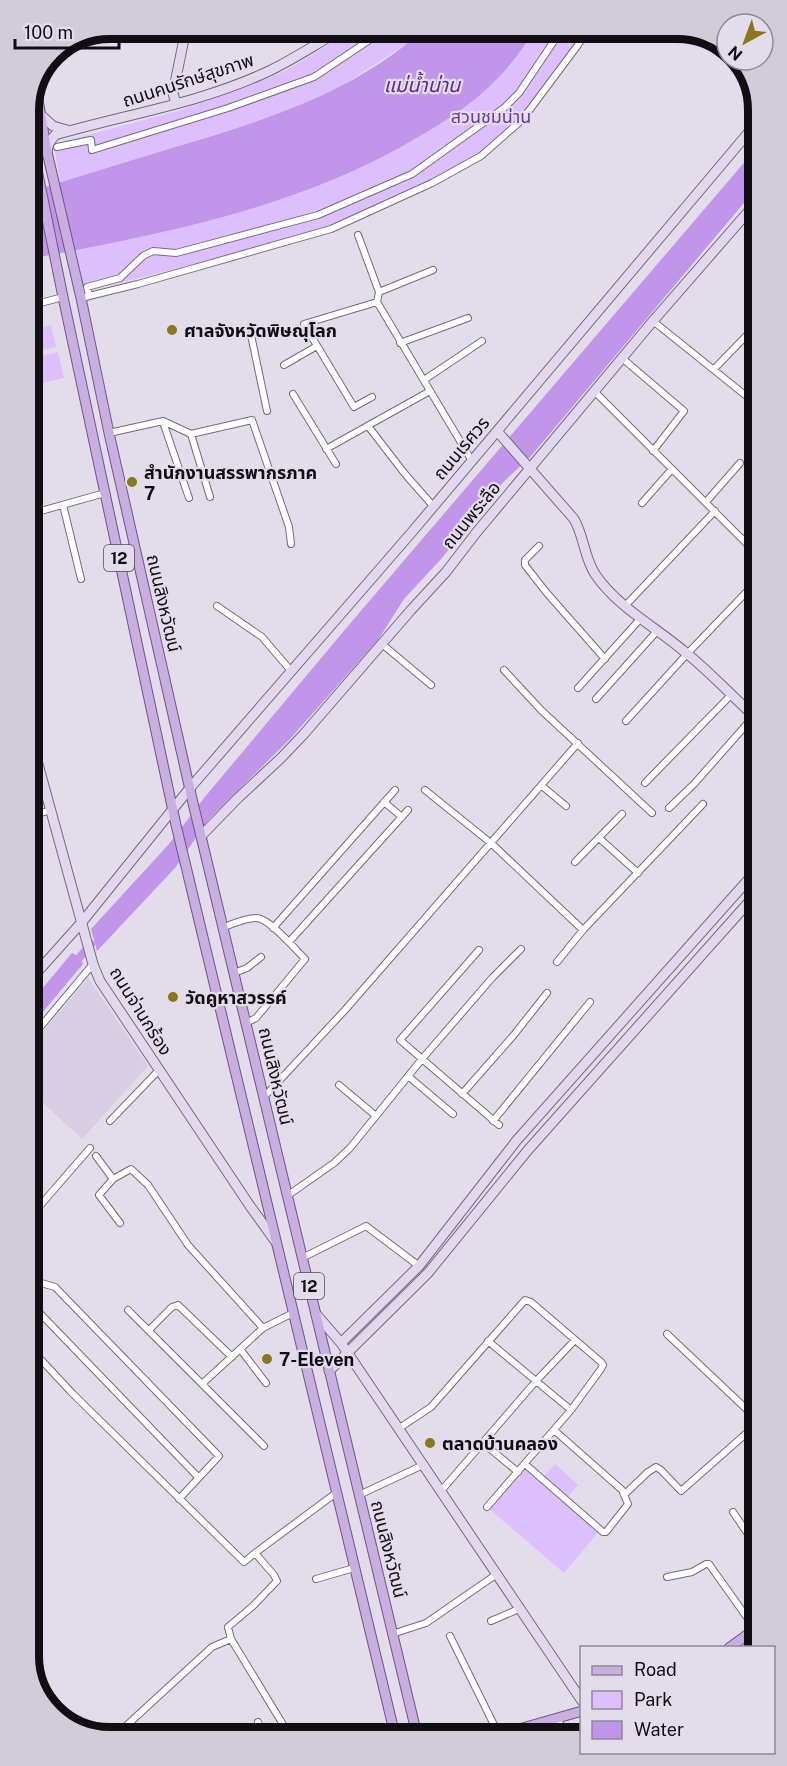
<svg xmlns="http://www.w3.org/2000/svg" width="787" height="1766" font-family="'Public Sans','Noto Sans Thai',sans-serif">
  <rect width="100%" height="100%" fill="#e3dceb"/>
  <path fill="#d8cee3" d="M88 978 148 1066 82 1139 31 1092V1046Z"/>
  <path fill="#debffd" d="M354 29H424L408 43 343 85 274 118 61 188 54 144 178 111 243 88 287 70Z
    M536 29H588L522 120 476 158 331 229 84 292 76 250 249 209 523 48Z
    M51 325 56 347 29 353V330Z
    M58 352 64 378 29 386V359Z
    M525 1464 542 1478 555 1464 578 1485 566 1499 600 1530 564 1573 487 1507Z"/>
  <path fill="#c195e9" d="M424 29H536C524 46 512 64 497 79 473 104 443 123 413 140 295 209 161 234 29 259V192C76 178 122 163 169 149 260 122 353 94 424 29Z
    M754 151V191L531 456 493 492 442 558 404 599 378 640 290 739 209 819 175 868 97 951 91 929 169 844 204 798 348 626Z
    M72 953 80 957 83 964 31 1026V1002Z"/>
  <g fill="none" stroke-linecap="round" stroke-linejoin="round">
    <path stroke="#c195e9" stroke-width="8" d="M73 965 91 944"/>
    <defs>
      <path id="street" d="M57 147 91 140 92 150 228 108 314 77 386 29
        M358 235 379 292 377 302 472 461
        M379 292 433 270
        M89 295 87 287 120 278 143 256 153 251 176 253 318 215 412 174 504 108 519 93 562 29
        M81 298 138 284 331 229 432 183 481 156 522 120 578 45 588 29
        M29 306 63 297
        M653 321 755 403
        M251 335 267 411
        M400 343 468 318
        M622 358 684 411 653 451
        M284 365 317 346
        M714 369 750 332H755
        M424 380 482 341
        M594 391 755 552
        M293 394 336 464
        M372 397 354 407 304 324 377 302
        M163 422 189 498
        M368 426 405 474 434 507
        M109 433 163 421 191 434 252 420 289 527 291 544
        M191 434 210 497
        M326 449 430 391
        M706 502 740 463
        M642 503 672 469
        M63 505 81 579
        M30 514 105 493
        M743 540 755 531
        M539 546 525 560V565L546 592 605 659
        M30 562 36 589
        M217 606 262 637 292 672
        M625 606 715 511
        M382 644 431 685
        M504 670 541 710 652 813
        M578 688 641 618
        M596 699 658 630
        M626 721 687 654 755 583
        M645 783 732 694
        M542 786 566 806
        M425 790 492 844 583 930
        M31 795 37 814
        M384 802 402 817
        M669 808 694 784 754 716
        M31 816 51 810
        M599 838 638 873
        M575 862 622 814
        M224 927C233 924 247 917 257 918 270 919 295 949 305 959L256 1018 246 1023
        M273 928 395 790
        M289 942 408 810
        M479 950 400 1040 499 1125
        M557 962 583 930 703 804
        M234 973 247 968 261 957
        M31 1038 93 964
        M408 1076 453 1114
        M339 1085 376 1116
        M462 1094 513 1036 547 993
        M264 1097 345 1010 578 743
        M110 1121 159 1070
        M493 1121 590 1002
        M96 1156 113 1179 131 1169 148 1185 188 1245 263 1328
        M113 1179 99 1195 120 1223
        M287 1196 334 1163 350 1148 422 1059 492 978 521 949
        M32 1212 38 1208 90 1148
        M302 1258 366 1226 419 1266
        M32 1275 38 1282 32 1298
        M38 1282 55 1287 219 1456 179 1499
        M32 1305 198 1477
        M128 1310 264 1446
        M149 1330 172 1307 178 1305 232 1357
        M667 1334 758 1420
        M240 1349 266 1383
        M32 1350 72 1393 244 1562 255 1553
        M202 1384 263 1328 293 1313
        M571 1410 536 1381 574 1341
        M398 1429 431 1407 525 1300 531 1302 601 1362 603 1365 601 1369 571 1410 487 1507
        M483 1443 518 1472
        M525 1464 603 1532H606L628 1504 622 1490 554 1430
        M441 1491 536 1381 488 1341
        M625 1494 648 1472 656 1467 661 1470 681 1491 758 1423
        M359 1495 423 1465
        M733 1512 758 1549
        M667 1577 692 1572 706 1564H709L758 1633
        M316 1579 354 1568
        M491 1621 521 1608
        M392 1634 426 1623 497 1574
        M450 1636 499 1735
        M558 1718 563 1734
        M258 1722 264 1736
        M290 1736 231 1639 228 1627 253 1606 277 1581 274 1575 255 1553 336 1493
        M114 1737 212 1647 231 1639"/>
      <path id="secondary" d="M176 104 173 93 186 29
        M41 115 53 126 67 130
        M47 151 49 143 55 135C127 114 203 103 271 70 296 58 319 42 343 29
        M497 431 574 519C584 536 584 557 595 574 617 607 656 627 685 652 710 672 732 696 756 718
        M30 735 93 964 100 981 250 1206 276 1242
        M201 836 238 798 281 758 303 735 411 610 446 572 476 533 653 321 754 205
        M31 979 82 922 190 788 412 532 754 126
        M316 1314 341 1343 582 1701
        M341 1343 419 1266 517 1140 756 871
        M329 1371 428 1273 528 1150 756 894"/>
      <path id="primary" d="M36 88 47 152 81 298 109 433 193 803 417 1735
        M29 120 33 150 63 297 176 825 395 1735
        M729 1648 758 1627
        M502 1734 582 1711"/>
    </defs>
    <use href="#street" stroke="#736c79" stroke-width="8"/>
    <use href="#secondary" stroke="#736c79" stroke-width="11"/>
    <use href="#primary" stroke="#705489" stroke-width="11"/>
    <use href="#street" stroke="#fff" stroke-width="6"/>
    <use href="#secondary" stroke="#e3d7ef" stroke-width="9"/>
    <use href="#primary" stroke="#c8afdf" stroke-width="9"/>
  </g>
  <g fill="#8b771b" stroke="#e3dceb" stroke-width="2">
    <circle cx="172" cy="330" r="6"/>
    <circle cx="132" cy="482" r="6"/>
    <circle cx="173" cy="997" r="6"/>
    <circle cx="267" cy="1359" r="6"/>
    <circle cx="430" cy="1443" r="6"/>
  </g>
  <g text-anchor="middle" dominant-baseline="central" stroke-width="4.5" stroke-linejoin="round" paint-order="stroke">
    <g fill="#e3dceb" stroke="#4f4c53" stroke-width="1.5">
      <rect x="104" y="545" width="30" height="26" rx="4.5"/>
      <rect x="294" y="1273" width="30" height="26" rx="4.5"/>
    </g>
    <g font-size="16" font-weight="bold" fill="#100e12">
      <text x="119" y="558">12</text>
      <text x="309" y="1286">12</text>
    </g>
    <g font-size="18" fill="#100e12" stroke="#e3dceb">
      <text transform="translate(188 80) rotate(-18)">ถนนคนรักษ์สุขภาพ</text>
      <text transform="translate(461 448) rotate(-50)">ถนนเรศวร</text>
      <text transform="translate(471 515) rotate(-51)">ถนนพระลือ</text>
      <text transform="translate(164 603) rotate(77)">ถนนสิงหวัฒน์</text>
      <text transform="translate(141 1011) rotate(58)">ถนนจ่านกร้อง</text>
      <text transform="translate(276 1076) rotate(77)">ถนนสิงหวัฒน์</text>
      <text transform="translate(389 1549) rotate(76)">ถนนสิงหวัฒน์</text>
    </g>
    <g font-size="18" fill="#6e3798" stroke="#e3dceb">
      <text x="491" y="116">สวนชมน่าน</text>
    </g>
    <g font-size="18" font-weight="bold" fill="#100e12" stroke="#e3dceb" text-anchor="start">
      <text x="184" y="330">ศาลจังหวัดพิษณุโลก</text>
      <text x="144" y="472">สำนักงานสรรพากรภาค<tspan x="144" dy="21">7</tspan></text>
      <text x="185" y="997">วัดคูหาสวรรค์</text>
      <text x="279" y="1359">7-Eleven</text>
      <text x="442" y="1443">ตลาดบ้านคลอง</text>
    </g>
    <g font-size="20" font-style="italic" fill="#632c8c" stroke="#e3dceb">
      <text x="422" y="85">แม่น้ำน่าน</text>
    </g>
  </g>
  <path d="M0 0H787V1766H0ZM110 39H677A71 71 0 0 1 748 110V1656A71 71 0 0 1 677 1727H110A71 71 0 0 1 39 1656V110A71 71 0 0 1 110 39Z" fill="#d2ccda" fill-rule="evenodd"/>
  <path fill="none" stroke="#100e12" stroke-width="8" d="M110 39H677A71 71 0 0 1 748 110V1656A71 71 0 0 1 677 1727H110A71 71 0 0 1 39 1656V110A71 71 0 0 1 110 39Z"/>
  <rect x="580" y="1646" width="195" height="108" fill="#e3dceb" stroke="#8f8a94" stroke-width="1.5"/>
  <rect x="592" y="1666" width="30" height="9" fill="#c8afdf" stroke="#8f8a94" stroke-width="1.5"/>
  <text x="634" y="1676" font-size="18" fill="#100e12">Road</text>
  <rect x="592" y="1691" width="30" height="18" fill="#debffd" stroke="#8f8a94" stroke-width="1.5"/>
  <text x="634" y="1706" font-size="18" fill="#100e12">Park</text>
  <rect x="592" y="1721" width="30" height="18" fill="#c195e9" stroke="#8f8a94" stroke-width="1.5"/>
  <text x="634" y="1736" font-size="18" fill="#100e12">Water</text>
  <g transform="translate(745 42) rotate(221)"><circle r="28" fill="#e3dceb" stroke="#8f8a94" stroke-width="1.5"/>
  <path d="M0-4.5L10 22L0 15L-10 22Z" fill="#8b771b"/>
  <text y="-9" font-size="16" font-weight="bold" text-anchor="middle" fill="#100e12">N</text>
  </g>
  <path d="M15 39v9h104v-9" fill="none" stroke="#100e12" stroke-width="3"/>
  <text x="24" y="39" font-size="18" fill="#100e12" stroke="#e3dceb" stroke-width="4.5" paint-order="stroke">100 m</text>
</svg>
